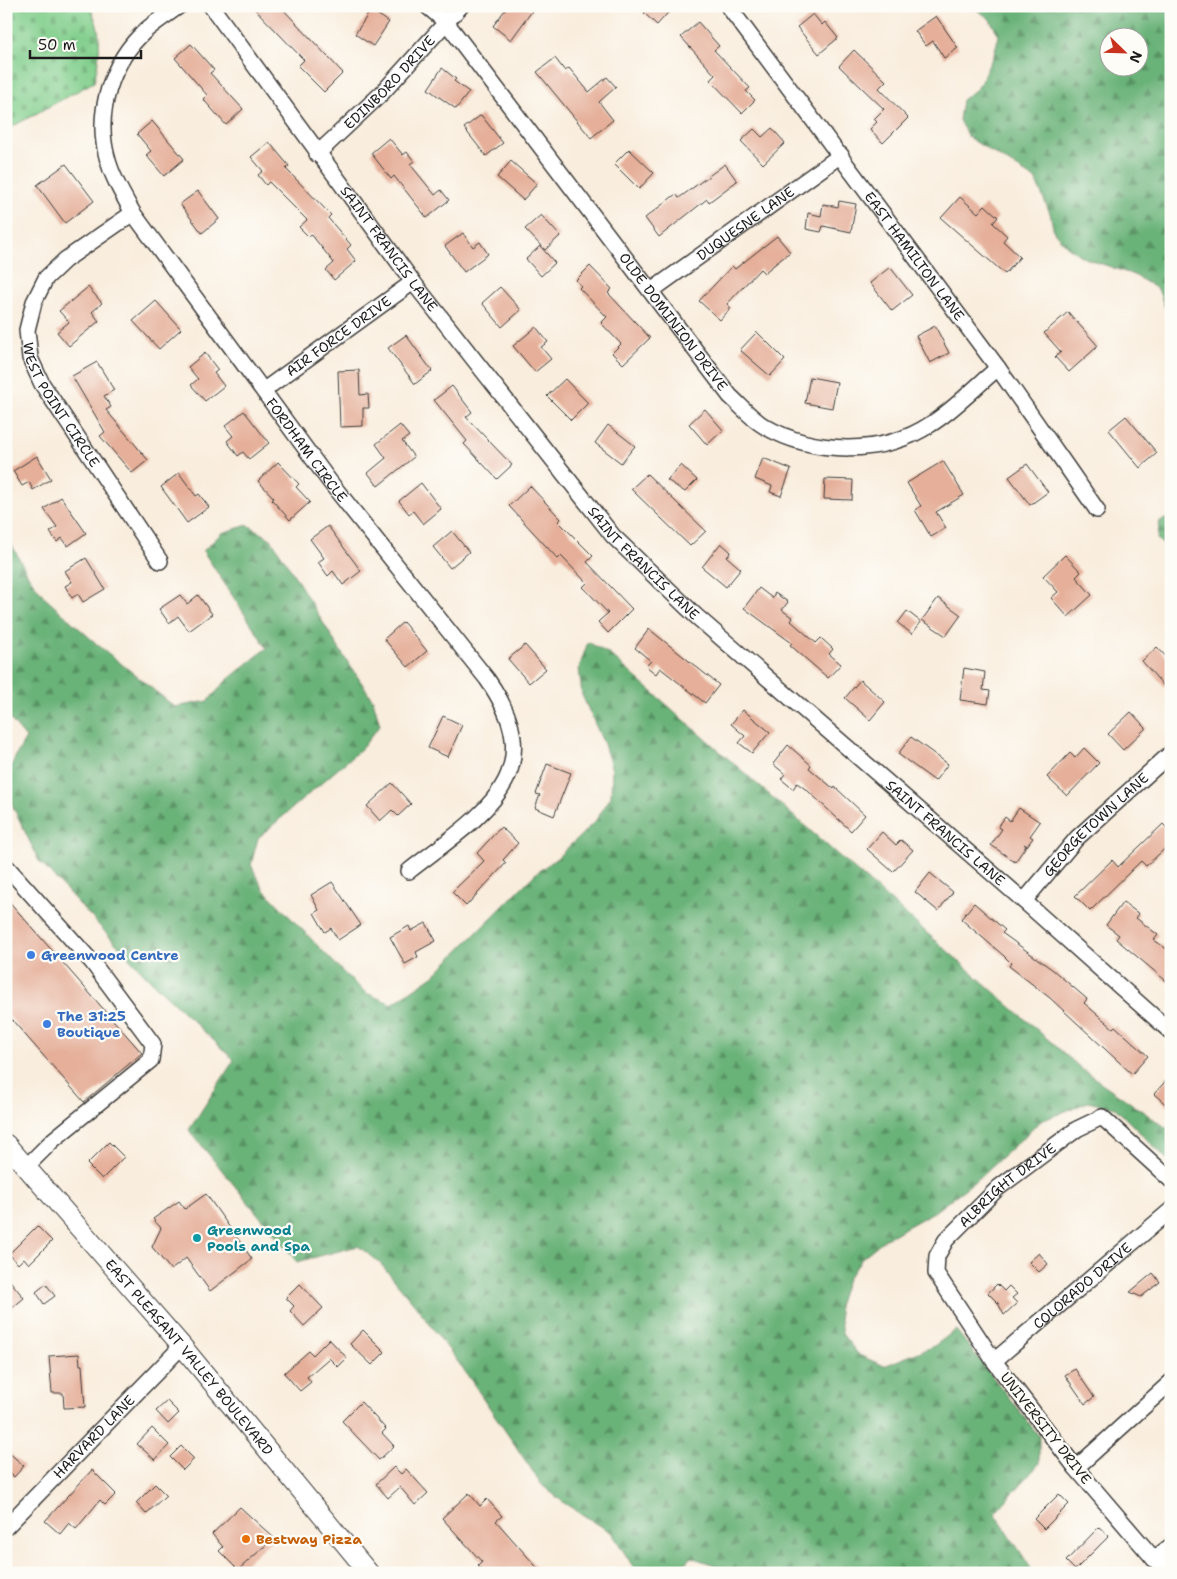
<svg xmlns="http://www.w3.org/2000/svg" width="1177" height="1579" font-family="'Shantell Sans',sans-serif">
  <defs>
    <pattern id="forest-firs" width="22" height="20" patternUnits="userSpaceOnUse" patternTransform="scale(1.25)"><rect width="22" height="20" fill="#69b278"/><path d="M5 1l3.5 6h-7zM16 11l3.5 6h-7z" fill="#569062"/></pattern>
    <pattern id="cemetery-stones" width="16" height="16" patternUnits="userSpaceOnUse" patternTransform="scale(1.25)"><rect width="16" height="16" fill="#82cf8d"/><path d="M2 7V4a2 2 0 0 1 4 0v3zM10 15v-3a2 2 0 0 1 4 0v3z" fill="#70b179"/></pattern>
  </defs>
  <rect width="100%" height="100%" fill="#fdfcf7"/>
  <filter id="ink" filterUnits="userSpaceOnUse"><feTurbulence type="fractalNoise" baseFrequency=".02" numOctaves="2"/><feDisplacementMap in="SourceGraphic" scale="10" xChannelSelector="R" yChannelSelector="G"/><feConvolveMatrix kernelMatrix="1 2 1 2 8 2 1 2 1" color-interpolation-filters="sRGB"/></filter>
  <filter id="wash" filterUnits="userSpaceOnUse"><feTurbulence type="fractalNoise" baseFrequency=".0096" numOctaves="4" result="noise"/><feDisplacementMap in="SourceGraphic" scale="20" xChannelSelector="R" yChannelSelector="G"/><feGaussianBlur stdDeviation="1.12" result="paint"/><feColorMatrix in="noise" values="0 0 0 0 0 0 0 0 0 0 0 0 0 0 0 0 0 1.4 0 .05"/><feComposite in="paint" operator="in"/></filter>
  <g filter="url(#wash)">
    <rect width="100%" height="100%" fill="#f9eddd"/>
    <path fill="url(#forest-firs)" stroke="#42674a" fill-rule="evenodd" d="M971 6H1171V323L1158 289 1134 275 1082 257 1067 246 1054 232 1050 213 1035 179 968 137 959 120 962 100 978 88 994 54 999 35 989 18ZM1110 38H1140V68H1110Z
      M1171 517V552L1157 539 1160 521Z
      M248 525 271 539 286 562 343 655 373 700 380 725 362 748 258 838 251 865 264 890 345 974 366 993 392 1004 433 976 535 874 557 858 577 839 596 820 611 797 612 770 604 744 582 695 579 668 588 642 609 654 1083 1070 1171 1131V1163L1115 1108 1088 1102 1041 1121 979 1178 934 1212 885 1239 863 1257 847 1279 838 1306 842 1334 859 1355 884 1366 934 1346 956 1330 1039 1436V1464L995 1513 1034 1573H738L691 1557 676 1573H637L612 1533 564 1503 542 1485 464 1370 416 1306 380 1263 358 1246 297 1262 189 1130 234 1060 150 980 39 861 6 792C6 771 16 755 26 738L6 714V534L29 577 46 599 98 645 175 707 208 701 226 681 267 648 203 551 222 533Z"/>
    <path fill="url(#cemetery-stones)" stroke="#4f7654" d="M6 6H89C104 33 100 53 94 82L6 130Z"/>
    <g id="blocks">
      <path fill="#e5af99" d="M252 6H280L343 73 324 92 298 66 304 60Z
        M508 6H526L532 11 511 40 493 26Z
        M651 6H674L657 25 644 13Z
        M371 10 389 22 373 46 355 34Z
        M813 14 822 25 825 22 838 38 819 54 797 27Z
        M936 16 958 48 944 58 933 41 926 46 915 31Z
        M698 22 719 46 714 50 750 88 746 91 755 100 742 113 710 80 715 75 681 37Z
        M191 44 214 70 210 73 243 109 226 125 203 99 207 95 175 58Z
        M854 50 886 81 879 88 908 118 883 143 870 129 877 122 874 119 884 109 839 66Z
        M555 58 565 71 569 68 589 92 607 77 616 87 599 102 613 120 591 138 537 72Z
        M442 68 456 79 454 81 469 92 456 109 428 89Z
        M481 115 503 143 486 156 464 128Z
        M152 121 184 159 164 176 146 155 151 151 137 134Z
        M772 128 785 143 763 164 741 141 754 129 762 137Z
        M389 138 403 155 407 152 414 161 410 164 435 195 441 190 449 200 427 218 394 176 391 179 371 153Z
        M269 142 289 166 286 169 331 215 328 218 351 245 347 249 356 261 334 280 326 270 334 263 311 234 309 237 299 227 307 220 269 182 266 185 258 175 263 171 251 157Z
        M629 149 654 173 639 189 614 164Z
        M511 161 537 184 523 200 497 177Z
        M66 164 94 201 65 223 37 185Z
        M725 164 737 181 709 202 707 199 659 237 645 218 676 194 679 198Z
        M198 191 219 219 202 233 180 204Z
        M960 197 978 213 985 205 998 217 993 223 1007 236 1003 241 1020 257 1005 274 941 218Z
        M839 201 856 204 851 232 823 226 821 232 806 229 808 213 821 216 823 204 838 207Z
        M541 215 560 236 545 250 525 229Z
        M463 233 473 247 480 242 488 254 464 272 445 246Z
        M777 236 790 252 764 273 760 269 727 304 731 308 720 320 699 301 732 266 735 269Z
        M540 246 555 263 541 276 526 259Z
        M590 266 612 289 608 293 650 338 623 364 612 353 621 344 601 323 607 317 579 288 581 286 576 280Z
        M890 267 912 295 892 311 870 283Z
        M88 287 102 303 92 312 99 321 69 346 57 332 69 322 59 311Z
        M500 287 521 310 502 327 482 303Z
        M156 301 181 329 159 349 133 321Z
        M1068 312 1098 346 1069 372 1055 357 1061 352 1044 333Z
        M935 326 949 353 930 363 916 336Z
        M536 327 548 342 541 347 551 359 535 372 513 346Z
        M757 332 785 360 770 376 740 350Z
        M406 335 432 371 415 384 388 348Z
        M205 353 218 370 214 373 224 386 205 401 191 385 198 379 188 367Z
        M97 362 114 390 104 396 111 407 106 410 148 460 132 473 100 436 105 432 72 376Z
        M359 370 360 395 368 394 369 408H363V426L340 427 338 371Z
        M810 377 837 382 832 408 805 403Z
        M565 379 588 403 571 420 547 396Z
        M452 386 472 412 466 417 512 465 497 479 464 444 467 441 434 400Z
        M705 409 723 430 707 445 689 424Z
        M244 411 269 443 249 459 243 452 238 456 227 441 233 436 225 426Z
        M1126 416 1157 453 1140 468 1109 430Z
        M400 425 409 436 402 441 414 457 378 486 368 473 386 458 376 444Z
        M608 425 635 446 621 463 595 443Z
        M37 456 51 479 33 490 29 482 22 486 13 471Z
        M763 458 791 469 781 496 770 492 772 486 755 479Z
        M943 461 964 495 936 512 946 528 931 537 915 510 921 506 907 483Z
        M278 462 299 484 296 487 310 502 290 520 272 500 274 498 258 481Z
        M1027 464 1048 492 1030 505 1009 477Z
        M681 465 697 480 685 492 667 480Z
        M179 473 196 496 199 494 209 507 187 523 161 487Z
        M647 474 706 531 690 546 631 489Z
        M825 479 853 480 852 500 824 499Z
        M421 483 441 509 423 524 413 511 409 514 399 501Z
        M530 486 561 519 558 521 593 556 587 562 632 609 608 633 598 622 608 613 583 587 587 583 561 556 558 559 509 506Z
        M61 497 86 533 68 546 62 538 57 542 50 532 57 527 44 509Z
        M328 526 361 571 343 585 333 571 328 576 318 562 324 558 310 539Z
        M452 531 469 552 450 568 433 547Z
        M721 543 731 552 727 557 741 569 726 587 702 567Z
        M1065 555 1081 572 1076 577 1092 595 1068 617 1051 598 1058 592 1043 576Z
        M86 558 105 589 83 602 78 594 72 598 65 586 72 582 65 571Z
        M759 588 772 598 775 593 788 602 782 610 793 618 791 621 816 643 821 638 833 649 829 654 841 664 828 678 790 645 792 643 744 608Z
        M180 595 187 604 198 595 212 614 189 631 178 616 169 623 159 609Z
        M938 598 961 615 946 636 922 620Z
        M907 611 921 622 912 634 898 623Z
        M403 622 427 651 408 667 384 639Z
        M649 629 719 685 705 703 660 668 656 674 646 666 651 661 635 648Z
        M525 645 546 669 529 683 508 659Z
        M1157 647 1171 662V694L1142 661Z
        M964 668 985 672 983 690 990 691 988 704 960 700Z
        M860 680 885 702 870 720 845 698Z
        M743 710 770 732 752 753 739 743 745 736 731 724Z
        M1131 712 1146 728 1123 750 1108 734Z
        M443 716 462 725 448 757 428 748Z
        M911 737 948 764 935 781 898 754Z
        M788 745 811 765 809 768 834 789 835 787 865 815 851 831 808 791 797 783 793 789 781 779 785 774 773 764Z
        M1084 748 1099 763 1067 796 1047 777 1070 753 1075 758Z
        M547 764 571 773 554 816 535 808 540 795 536 794Z
        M392 783 411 804 398 816 392 810 380 821 367 806Z
        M1019 808 1040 822 1030 836 1033 838 1027 846 1024 844 1026 846 1015 862 991 845 1002 829 998 827 1005 817 1010 821Z
        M1163 824 1171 832V843L1146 866 1141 861 1090 911 1075 896 1112 860 1118 867Z
        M501 827 518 843 503 860 506 863 466 906 452 892 484 861 477 853Z
        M882 832 896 845 901 840 913 850 893 872 867 849Z
        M930 873 953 892 938 911 915 892Z
        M332 882 361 925 338 940 331 928 325 932 314 913 319 910 311 895Z
        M6 898 142 1053 84 1102 6 1013Z
        M1123 902 1139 914 1136 918 1158 935 1154 940 1171 952V985L1116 939 1119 935 1106 925Z
        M974 903 1005 930 1002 933 1053 970 1087 999 1084 1003 1113 1028 1115 1026 1148 1056 1132 1074 1050 998 1009 966 1011 963 1004 956 961 919Z
        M426 923 436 941 416 952 418 957 405 964 390 937 409 926 411 931Z
        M1171 1075V1109L1154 1094Z
        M109 1142 124 1157 102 1179 87 1164Z
        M206 1194 252 1259 210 1291 186 1258 171 1270 152 1247 161 1228 153 1219 179 1201 185 1209Z
        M37 1226 52 1241 29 1264 24 1258 18 1264 9 1254Z
        M1039 1253 1048 1264 1039 1272 1029 1262Z
        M1153 1273 1160 1282 1141 1297 1130 1292Z
        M6 1276 24 1298 6 1313Z
        M46 1284 55 1296 44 1304 36 1292Z
        M300 1284 323 1308 304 1326 290 1311 294 1306 286 1298Z
        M997 1284 1004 1291 1009 1286 1017 1294 1012 1298 1017 1303 1004 1315 998 1303 988 1293Z
        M363 1330 385 1352 372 1365 350 1344Z
        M329 1339 347 1358 338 1367 329 1358 307 1377 311 1382 300 1391 284 1373 309 1351 313 1355Z
        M79 1354 80 1365H82L85 1407 64 1408 63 1393H52L49 1356Z
        M1075 1369 1094 1397 1085 1404 1065 1375Z
        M167 1401 179 1413 168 1424 156 1411Z
        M361 1402 386 1429 382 1433 394 1446 379 1460 342 1421Z
        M152 1428 169 1445 155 1460 137 1444Z
        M181 1446 194 1459 183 1470 170 1457Z
        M6 1450 24 1466 14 1477 6 1470Z
        M394 1467 401 1474 406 1469 428 1493 415 1505 400 1487 388 1498 376 1484Z
        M92 1470 116 1494 105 1505 100 1500 76 1529 69 1523 60 1534 45 1521Z
        M155 1484 166 1495 146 1514 136 1503Z
        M469 1493 480 1506 487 1499 502 1516 496 1521 542 1573H485L478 1566 482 1562 442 1518Z
        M1059 1494 1069 1504 1044 1529 1034 1519Z
        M240 1507 274 1538 238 1570 219 1551 223 1547 212 1534Z
        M1099 1527 1109 1536 1075 1570 1066 1561Z"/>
    </g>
  </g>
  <g filter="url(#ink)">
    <use href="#blocks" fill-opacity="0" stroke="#3d3b39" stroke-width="1"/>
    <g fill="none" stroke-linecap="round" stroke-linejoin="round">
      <defs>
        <g id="minor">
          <path id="s1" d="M179 6C168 14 155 22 145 31 111 62 95 113 107 157 112 177 123 195 133 213L330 482 487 679C555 776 479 816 409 871"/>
          <path id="s2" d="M211 6 413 282 613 536 696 616 1024 901 1171 1032"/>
          <path id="s3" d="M427 6 446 22 730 396C741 406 752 419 764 426 814 455 883 456 931 424 955 409 976 386 998 368"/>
          <path id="s4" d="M728 6 998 368 1097 510"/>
          <path id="s5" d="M317 154 382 93 461 6"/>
          <path id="s6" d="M133 213 65 260 46 278 34 302 27 330 30 358 42 384 160 561"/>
          <path id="s7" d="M651 291 841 155"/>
          <path id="s8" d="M264 390 413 282"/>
          <path d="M6 866 92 962 153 1044 151 1060 53 1140 26 1167"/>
          <path id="s9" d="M1024 901 1077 838 1171 753"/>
          <path id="s10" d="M994 1361 1171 1210"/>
          <path d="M1076 1468 1171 1382"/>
          <path id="s11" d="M6 1527 182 1346"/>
          <path d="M1154 1559 1171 1546"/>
          <path id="s12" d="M1171 1573 1154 1559 1076 1468 994 1361 936 1273 937 1256 946 1240 998 1188 1077 1129 1102 1117 1171 1180"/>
        </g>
        <g id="major">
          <path id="s13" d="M6 1144 182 1346 369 1573"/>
        </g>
      </defs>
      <use href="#minor" stroke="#3d3b39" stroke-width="18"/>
      <use href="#major" stroke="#3d3b39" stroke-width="21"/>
      <use href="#minor" stroke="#fff" stroke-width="15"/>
      <use href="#major" stroke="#fff" stroke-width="19"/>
    </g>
  </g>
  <g fill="#3f7fe0" stroke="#fdfcf7" stroke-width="2">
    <circle cx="31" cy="955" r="5"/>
    <circle cx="47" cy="1024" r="5"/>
  </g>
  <circle fill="#0f9aa8" stroke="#fdfcf7" stroke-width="2" cx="197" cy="1238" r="5"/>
  <circle fill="#e8710a" stroke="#fdfcf7" stroke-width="2" cx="246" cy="1539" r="5"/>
  <g text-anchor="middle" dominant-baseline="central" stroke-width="4.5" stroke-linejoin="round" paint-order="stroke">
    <g font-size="14" fill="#1c1c1c" stroke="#fdfcf7">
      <text stroke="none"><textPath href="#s5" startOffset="102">EDINBORO DRIVE</textPath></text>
      <text stroke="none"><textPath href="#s7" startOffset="116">DUQUESNE LANE</textPath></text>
      <text stroke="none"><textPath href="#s2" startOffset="301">SAINT FRANCIS LANE</textPath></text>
      <text stroke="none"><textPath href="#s4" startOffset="312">EAST HAMILTON LANE</textPath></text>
      <text stroke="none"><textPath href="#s3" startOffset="401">OLDE DOMINION DRIVE</textPath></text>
      <text stroke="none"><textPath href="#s8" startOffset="92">AIR FORCE DRIVE</textPath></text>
      <text stroke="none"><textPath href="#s6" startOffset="248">WEST POINT CIRCLE</textPath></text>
      <text stroke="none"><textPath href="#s1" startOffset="536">FORDHAM CIRCLE</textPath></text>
      <text stroke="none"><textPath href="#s2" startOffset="706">SAINT FRANCIS LANE</textPath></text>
      <text stroke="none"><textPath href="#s9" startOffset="105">GEORGETOWN LANE</textPath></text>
      <text stroke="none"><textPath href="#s2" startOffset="1111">SAINT FRANCIS LANE</textPath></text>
      <text stroke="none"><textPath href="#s12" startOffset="500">ALBRIGHT DRIVE</textPath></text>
      <text stroke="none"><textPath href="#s10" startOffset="116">COLORADO DRIVE</textPath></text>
      <text stroke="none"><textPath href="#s13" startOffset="281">EAST PLEASANT VALLEY BOULEVARD</textPath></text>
      <text transform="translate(1046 1428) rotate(52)">UNIVERSITY DRIVE</text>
      <text stroke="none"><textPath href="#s11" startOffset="126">HARVARD LANE</textPath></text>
    </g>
    <g font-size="14" font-weight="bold" fill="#366cbe" stroke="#fdfcf7" text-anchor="start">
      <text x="41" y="955">Greenwood Centre</text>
      <text x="57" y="1016">The 31:25<tspan x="57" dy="16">Boutique</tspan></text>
    </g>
    <g font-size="14" font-weight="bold" fill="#0d838f" stroke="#fdfcf7" text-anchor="start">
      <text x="207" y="1230">Greenwood<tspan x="207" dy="16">Pools and Spa</tspan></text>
    </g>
    <g font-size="14" font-weight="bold" fill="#c56008" stroke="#fdfcf7" text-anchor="start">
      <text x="256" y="1539">Bestway Pizza</text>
    </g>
  </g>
  <rect width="1177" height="1579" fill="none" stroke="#fdfcf7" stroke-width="25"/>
  <g transform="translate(1124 52) rotate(113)"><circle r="24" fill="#fdfcf7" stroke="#a3a29f"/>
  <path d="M0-4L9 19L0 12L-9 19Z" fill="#c8321e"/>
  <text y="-8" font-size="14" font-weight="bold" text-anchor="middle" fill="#1c1c1c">N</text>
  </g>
  <path d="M30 50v8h111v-8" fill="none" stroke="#1c1c1c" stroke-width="2.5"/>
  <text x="38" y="50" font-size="15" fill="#1c1c1c" stroke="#fdfcf7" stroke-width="4" paint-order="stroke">50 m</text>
</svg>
